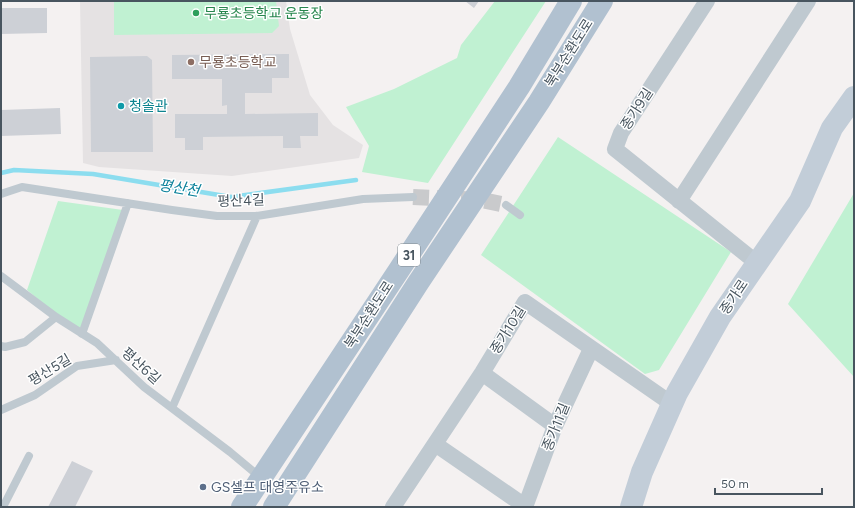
<svg xmlns="http://www.w3.org/2000/svg" width="855" height="508" font-family="Figtree,'Noto Sans KR',sans-serif">
  <rect width="100%" height="100%" fill="#f4f1f1"/>
  <path fill="#e5e2e3" d="M80 1H286L290 29 310 95 333 125 363 145 359 158 232 176 99 167 83 163Z"/>
  <path fill="#c0f1d2" d="M114 1H276L279 26 272 33 114 35Z
    M495 1H546L428 183 362 172 369 146 346 107 394 89 457 58 461 45Z
    M558 137 731 252 659 370 645 374 481 255Z
    M854 193V377L788 304Z
    M58 201 123 210 81 330 57 315 27 290Z"/>
  <g fill="none" stroke-linecap="round" stroke-linejoin="round">
    <path stroke="#8cddef" stroke-width="4.5" d="M1 173 14 170 93 174 231 197 356 180"/>
  </g>
  <path fill="#cdd0d6" d="M465 1H479L474 8Z
    M1 8H47V33L1 34Z
    M289 54V78H272V93H245V114L318 113V136H300L301 148H283V136L203 137V150H185V138H175V114H227V105L222 106V79H172V55Z
    M147 56 152 60 153 152H91L90 57Z
    M60 108 61 134 1 136V110Z
    M72 461 93 471 75 507H48Z"/>
  <g fill="none" stroke-linecap="round" stroke-linejoin="round">
    <path stroke="#c9cacc" stroke-width="16" stroke-dasharray="16 8" stroke-linecap="butt" d="M413 197 482 200 506 205"/>
    <path stroke="#bfc9d0" stroke-width="8" d="M1 194 22 187 172 210 217 216H257L363 199 413 197
      M506 205 520 215
      M1 276 56 317 97 343 144 387 230 452 261 478
      M82 334 128 203
      M1 346 5 347 25 342 56 317
      M172 408 257 216
      M1 410 35 395 77 366 116 360
      M3 507 29 456"/>
    <path stroke="#bfc9d0" stroke-width="16" d="M707 1 621 133 615 149 757 263
      M679 201 808 1
      M482 373 555 426
      M435 444 525 506
      M393 507 482 373 525 302 672 404
      M525 507 555 426 591 349"/>
    <path stroke="#c2cdd8" stroke-width="22" d="M631 507 642 472 677 393 720 317 800 201 832 128 854 97"/>
    <path stroke="#b1c1d0" stroke-width="22" d="M242 507 399 270 519 87 571 1
      M274 507 418 283 539 102 602 1"/>
  </g>
  <circle fill="#2e9e5b" stroke="#fff" stroke-width="1.5" cx="196" cy="13" r="4"/>
  <circle fill="#8d6e63" stroke="#fff" stroke-width="1.5" cx="191" cy="62" r="4"/>
  <circle fill="#0f9aa8" stroke="#fff" stroke-width="1.5" cx="121" cy="106" r="4"/>
  <circle fill="#5c6f8a" stroke="#fff" stroke-width="1.5" cx="203" cy="487" r="4"/>
  <g text-anchor="middle" dominant-baseline="central" stroke-width="3" stroke-linejoin="round" paint-order="stroke">
    <rect fill="#fff" stroke="#7f888f" stroke-width="1" x="398" y="244" width="22" height="22" rx="3"/>
    <g font-size="13" font-weight="bold" fill="#48555f">
      <text x="409" y="255">31</text>
    </g>
    <g font-size="14" fill="#27864d" stroke="#fff" text-anchor="start">
      <text x="204" y="13">무룡초등학교 운동장</text>
    </g>
    <g font-size="14" fill="#48555f" stroke="#fff">
      <text transform="translate(569 53) rotate(-58)">북부순환도로</text>
      <text transform="translate(637 109) rotate(-57)">종가9길</text>
      <text transform="translate(241 201) rotate(-2)">평산4길</text>
      <text transform="translate(734 297) rotate(-56)">종가로</text>
      <text transform="translate(369 315) rotate(-57)">북부순환도로</text>
      <text transform="translate(508 330) rotate(-58)">종가10길</text>
      <text transform="translate(141 366) rotate(42)">평산6길</text>
      <text transform="translate(50 370) rotate(-31)">평산5길</text>
      <text transform="translate(556 427) rotate(-68)">종가11길</text>
    </g>
    <g font-size="14" fill="#785e54" stroke="#fff" text-anchor="start">
      <text x="199" y="62">무룡초등학교</text>
    </g>
    <g font-size="14" fill="#0d838f" stroke="#fff" text-anchor="start">
      <text x="129" y="106">청솔관</text>
    </g>
    <g font-size="14" fill="#4e5e75" stroke="#fff" text-anchor="start">
      <text x="211" y="487">GS셀프 대영주유소</text>
    </g>
    <g font-size="15" font-style="italic" fill="#0a809a" stroke="#fff">
      <text transform="translate(179 188) rotate(9)">평산천</text>
    </g>
  </g>
  <rect width="855" height="508" fill="none" stroke="#48555f" stroke-width="4"/>
  <path d="M715 488v6h107v-6" fill="none" stroke="#48555f" stroke-width="2"/>
  <text x="721" y="488" font-size="12" fill="#48555f" stroke="#ffffff" stroke-width="3" paint-order="stroke">50 m</text>
</svg>
